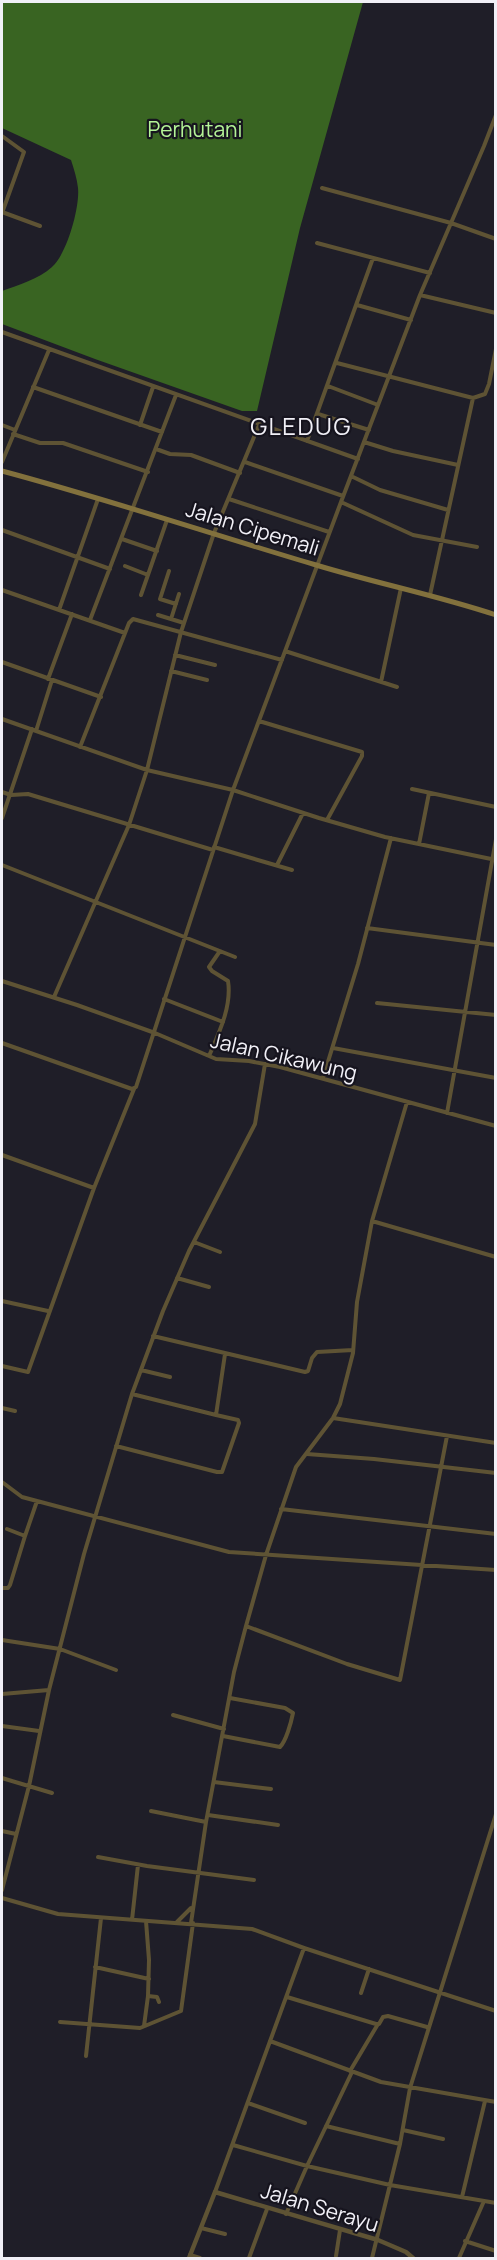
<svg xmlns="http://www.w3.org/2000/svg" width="497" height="2260" font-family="Manrope,sans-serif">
  <rect width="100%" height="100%" fill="#1f1e28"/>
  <path fill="#396422" d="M2 2H363L300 228 257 411H242L95 359 2 324V291C18 285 39 279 52 267 67 254 80 207 78 188 77 179 74 169 71 160L2 128Z"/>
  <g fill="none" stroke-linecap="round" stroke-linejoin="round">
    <path stroke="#5e5334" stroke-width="4" d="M2 136 24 152 2 213
      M322 188 451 223 484 146 496 115
      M2 212 40 226
      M317 243 430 273
      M420 295 496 313
      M357 305 411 320
      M2 332 358 459
      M337 363 473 398 485 394 489 384 496 349
      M328 386 378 405
      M33 387 162 432
      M318 414 369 430
      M2 425 15 430
      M140 425 153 387
      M13 434 40 443H63L148 472
      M307 441 373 258
      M364 442 393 451 458 465
      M156 449 170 454 191 455 240 473
      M2 462 49 350
      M245 462 343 496
      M351 476 380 490 448 510
      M229 499 329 532
      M341 502 413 535 477 547
      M2 530 110 569
      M122 539 157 551
      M125 566 148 575
      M169 571 160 599 176 604
      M2 590 125 633
      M141 595 167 520
      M430 595 473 398
      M59 610 98 499
      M158 615 184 623
      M171 619 179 594
      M90 620 176 395
      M285 651 397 687
      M175 655 215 665
      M2 662 101 697
      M171 671 207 680
      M48 679 72 614
      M381 682 401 588
      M2 719 147 770 233 790 319 818 385 837 496 860
      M259 721 362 752V756L327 820
      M36 731 52 680
      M80 747 129 623 133 619 282 660
      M412 789 496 807
      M2 792 11 795 28 794 213 850
      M2 818 32 729
      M419 844 429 793
      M214 847 292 870
      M2 865 235 957
      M277 865 303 813
      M367 928 496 945
      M2 981 77 1005 155 1033 216 1059 249 1061 280 1067 496 1126
      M54 997 129 825 147 770 181 632 214 533 259 425
      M164 999 223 1022
      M377 1003 496 1015
      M2 1043 132 1089 136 1087 233 790 341 502 420 295 451 223 496 239
      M333 1048 496 1078
      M209 1056C219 1033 232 1006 228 981L212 971 209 967 220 951
      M323 1078 358 964 391 838
      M447 1113 496 839
      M2 1155 94 1188
      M372 1221 496 1257
      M194 1242 220 1252
      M177 1278 209 1287
      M2 1301 48 1311
      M153 1336 305 1372 308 1371 312 1358 317 1352 353 1350
      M2 1366 28 1372 94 1188 134 1089
      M141 1370 170 1377
      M132 1394 216 1415 225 1354
      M2 1408 15 1411
      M333 1418 496 1443
      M116 1446 217 1472H222L239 1423 238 1420 216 1415
      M307 1454 374 1459 496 1473
      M2 1482 22 1497 229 1552 496 1570
      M281 1509 496 1534
      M7 1529 25 1536 37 1501
      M2 1588H8L10 1585 25 1536
      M246 1626 347 1664 400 1680 447 1436
      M2 1640 60 1649 116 1670
      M2 1694 49 1690
      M173 1715 224 1729
      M2 1726 39 1731
      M223 1736 280 1747C286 1741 291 1723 293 1713L285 1708 230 1698
      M2 1778 52 1793
      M214 1782 271 1789
      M151 1811 206 1822
      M208 1815 278 1825
      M2 1831 16 1834
      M98 1857 147 1866 254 1880
      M2 1890 29 1786 49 1690 84 1554 132 1394 163 1311 189 1251 255 1124 265 1064
      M2 1898 58 1914 252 1929 304 1948 496 2011
      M132 1920 138 1865
      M146 1921 149 1960 148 1996 157 1997 159 2002
      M177 1922 191 1908
      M191 1923 206 1822 234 1672 246 1626 266 1555 296 1467 333 1418 340 1404 353 1353 357 1302 372 1221 407 1102
      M95 1967 149 1979
      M361 1993 369 1969
      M287 1997 376 2024H379L383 2017 388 2016 427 2027
      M60 2022 140 2028 181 2011 193 1923
      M144 2026 148 1996
      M270 2041 381 2082 496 2102
      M86 2056 101 1918
      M350 2071 378 2024
      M248 2103 305 2123
      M326 2126 400 2144
      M403 2130 443 2139
      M233 2145 307 2166 390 2185 496 2203
      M215 2192 304 1948
      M462 2197 485 2101
      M286 2214 307 2166 352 2072
      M201 2228 225 2234
      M465 2241 496 2251
      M190 2255 200 2258
      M336 2256 340 2230
      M249 2258 267 2209
      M372 2258 400 2144 410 2088 496 1814
      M459 2258 484 2201"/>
    <path stroke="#5e5334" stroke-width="4.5" d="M189 2258 215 2192 378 2240 406 2252 413 2258"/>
    <path stroke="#82713d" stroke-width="5" d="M2 471C107 499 211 534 316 565 375 583 436 595 496 615"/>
  </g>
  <g text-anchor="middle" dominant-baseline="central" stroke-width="4.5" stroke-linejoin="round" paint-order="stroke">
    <g font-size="21" fill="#b4f497" stroke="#16141e">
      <text x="195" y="129">Perhutani</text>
    </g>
    <g font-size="21" fill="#f1f0f7" stroke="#16141e">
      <text transform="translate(253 528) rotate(17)">Jalan Cipemali</text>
      <text transform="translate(284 1056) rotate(13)">Jalan Cikawung</text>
      <text transform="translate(320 2207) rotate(17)">Jalan Serayu</text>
    </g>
    <g font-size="24" letter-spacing="1.5" fill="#f1f0f7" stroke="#16141e">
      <text x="301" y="425">GLEDUG</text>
    </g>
  </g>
  <rect width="497" height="2260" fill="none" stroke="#f1f0f7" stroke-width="6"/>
</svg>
